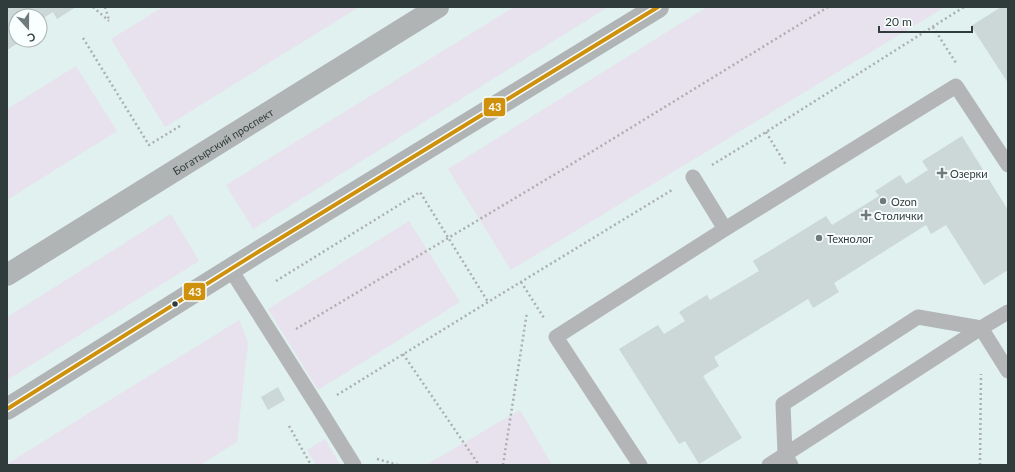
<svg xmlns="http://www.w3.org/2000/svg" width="1015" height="472" font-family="Lato,sans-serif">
  <rect width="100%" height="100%" fill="#e0f1ef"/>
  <path fill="#e7e2ed" d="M163 7H359L165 127 111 39Z
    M514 7H608L253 229 226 185Z
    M707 7H945L511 270 448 169Z
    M76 66 117 131 7 200V109Z
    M171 214 199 261 7 380V317Z
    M409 221 460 302 318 390 268 309Z
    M239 320 248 342 237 442 200 465H7V464Z
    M520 410 552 465H426Z
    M325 439 340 465H316L307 450Z"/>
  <path fill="#ccd8d7" d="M7 7H76L57 19 53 12 40 20V16H16V40H23L7 50Z
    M1001 7H1008V83L971 26Z
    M962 136 1008 210V270L984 285 946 225 931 234 926 225 834 283 839 292 813 308 808 299 714 357 719 366 703 376 742 438 699 464 685 441 679 444 619 349 658 325 664 334 685 321 679 312 707 295 710 300 759 271 753 261 826 216 832 225 879 196 875 191 900 175 906 184 928 170 922 161Z
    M278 387 285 400 268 410 261 397Z"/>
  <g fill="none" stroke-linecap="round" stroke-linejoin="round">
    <path stroke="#abafaf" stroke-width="2.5" stroke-dasharray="2 3" stroke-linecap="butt" d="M93 7 109 21
      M105 7 109 20
      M933 27 956 63
      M83 38 149 145 180 126
      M766 132 786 165
      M712 165 766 132 964 7
      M276 281 420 192 488 302
      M521 282 544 318
      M296 329 557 173 828 7
      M403 354 479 465
      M337 395 488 302 672 190
      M289 426 311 465
      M377 459 398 465
      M503 465 527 312
      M980 465 981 374"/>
    <path stroke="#b4b5b6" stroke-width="15" d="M693 177 725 229
      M231 270 318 407 354 465
      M640 465 556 337 725 229 956 86 1008 165
      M769 465 981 328 1008 312
      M791 465 785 454 783 404 918 317 981 328 1008 371"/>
    <g stroke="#b1b4b5" stroke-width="22">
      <path id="s1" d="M7 275 438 7"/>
      <path d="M7 409 258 252 658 7"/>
    </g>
    <defs>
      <path id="bus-1" d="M7 409 258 252 658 7"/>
    </defs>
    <use href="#bus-1" stroke="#f9fffe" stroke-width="7"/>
    <use href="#bus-1" stroke="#cf910c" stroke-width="4"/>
  </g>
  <g fill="#6e7b7a" stroke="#f9fffe" stroke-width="1.5">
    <path d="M940 167h4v4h4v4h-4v4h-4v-4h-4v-4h4z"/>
    <circle cx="883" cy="201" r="4"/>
    <path d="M864 209h4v4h4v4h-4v4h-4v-4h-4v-4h4z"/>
    <circle cx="819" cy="238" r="4"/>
  </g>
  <circle fill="#303c3b" stroke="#f9fffe" stroke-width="1.5" cx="175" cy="304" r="3.5"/>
  <g text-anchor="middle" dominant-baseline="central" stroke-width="4" stroke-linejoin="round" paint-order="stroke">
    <g font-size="11" fill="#303c3b" stroke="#f9fffe">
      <text stroke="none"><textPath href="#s1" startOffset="254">Богатырский проспект</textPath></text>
    </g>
    <g font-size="11" fill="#303c3b" stroke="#f9fffe" text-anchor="start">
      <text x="950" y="173">Озерки</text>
      <text x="891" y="201">Ozon</text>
      <text x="874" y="215">Столички</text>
      <text x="827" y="238">Технолог</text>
    </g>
  </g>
  <g stroke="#f9fffe" stroke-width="1.5">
    <rect x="483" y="97" width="23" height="20" rx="4" fill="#cf910c"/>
    <rect x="183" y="282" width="23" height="19" rx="4" fill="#cf910c"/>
  </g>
  <g font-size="11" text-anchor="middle" font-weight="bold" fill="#fff">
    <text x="495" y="111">43</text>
    <text x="195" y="296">43</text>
  </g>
  <rect width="1015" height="472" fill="none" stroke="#303c3b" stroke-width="16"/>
  <g transform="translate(28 28) rotate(159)"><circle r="19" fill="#f9fffe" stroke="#a9b1b0"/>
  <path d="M0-3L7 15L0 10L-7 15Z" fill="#6e7b7a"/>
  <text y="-6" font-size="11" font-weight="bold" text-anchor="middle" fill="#303c3b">С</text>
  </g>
  <path d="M879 26v6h93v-6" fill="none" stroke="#303c3b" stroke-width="2"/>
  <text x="885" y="26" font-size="12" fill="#303c3b" stroke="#f9fffe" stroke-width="3" paint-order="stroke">20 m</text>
</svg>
